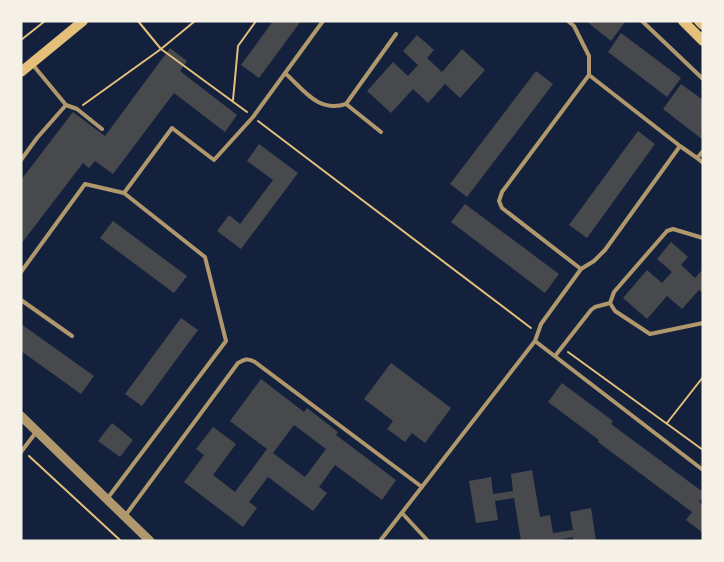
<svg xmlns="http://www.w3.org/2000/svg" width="724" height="562" font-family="'Open Sans',sans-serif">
  <rect width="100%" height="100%" fill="#14213d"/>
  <path fill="#48494c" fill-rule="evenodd" d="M273 21H301L259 78 241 65Z
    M586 21H624L625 22 611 41Z
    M621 33 681 78 667 97 608 52Z
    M417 35 434 50 427 58 442 72 462 49 485 70 460 98 445 84 428 103 413 89 391 113 367 91 393 62 408 76 418 65 403 51Z
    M170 48 187 61 180 71 237 115 225 132 174 93 113 174 95 161 89 168 83 163 21 244V180L73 112 105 136Z
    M536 71 553 84 467 197 450 184Z
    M681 84 703 100V140L663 109Z
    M638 131 655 144 587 238 569 225Z
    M259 144 298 173 241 249 217 231 229 215 240 224 273 180 247 161Z
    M465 204 559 274 545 293 451 222Z
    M113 221 187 276 174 293 100 238Z
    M671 242 688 257 681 265 695 278 703 269V293L699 290 682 309 667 296 647 319 623 298 647 270 662 283 672 272 657 259Z
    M181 318 198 330 142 406 125 394Z
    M21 324 94 376 81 394 21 351Z
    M391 363 451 408 425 443 412 433 405 442 387 429 393 421 364 399Z
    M261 379 304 412 307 408 338 432 336 435 396 480 382 500 335 465 319 487 327 493 313 511 268 477 249 502 257 508 243 527 184 482 204 455 196 449 213 427 236 444 213 475 235 492 267 449 230 421ZM294 425 326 449 305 477 273 453Z
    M562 383 613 421 611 424 703 492V497L699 502 703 505V533L686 520 692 512 598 442 599 440 548 402Z
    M112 423 133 440 120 457 98 441Z
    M532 470 540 517 550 515 553 533 573 530 570 512 591 508 596 541H573V537L554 541H521L514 498 495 501 498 520 476 523 469 481 491 477 493 494 513 491 511 474Z"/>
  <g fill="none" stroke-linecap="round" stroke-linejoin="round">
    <path stroke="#e5c07b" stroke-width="2" d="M138 21 161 49 247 112
      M21 40 45 21
      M233 100 238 46 256 21
      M83 105 161 49 195 21
      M258 121 531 328
      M568 352 703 450
      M667 423 703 377
      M29 456 121 541"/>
    <path stroke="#b1986c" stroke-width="4" d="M568 21 574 26 589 56V75L502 192 499 201 502 208 581 269
      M642 21 703 79
      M33 65 66 105 77 109 102 129
      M285 73C304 90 318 113 346 104L396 34
      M589 75 680 146
      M346 104 381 132
      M697 158 703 163
      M21 160 37 138 66 105
      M703 238 673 229 667 231 614 292 610 303 615 311 650 334 703 323
      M21 272 85 184 124 193
      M21 300 72 336
      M535 341 703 470
      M555 356 591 310 595 307 610 303
      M21 452 37 431
      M107 499 226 341 205 257 124 193 172 128 214 160 253 117 323 21
      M402 513 428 541
      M125 516 238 363C245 359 248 358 255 362L422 487
      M380 541 535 341 541 324 581 269 594 261 605 250 680 146 697 158 703 151"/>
    <path stroke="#b1986c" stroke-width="9" d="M21 416 150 541"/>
    <path stroke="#e5c07b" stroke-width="10" d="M683 21 703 41
      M699 21 703 25
      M21 72 83 21"/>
  </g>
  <rect width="724" height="562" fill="none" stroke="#f6f1e7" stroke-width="45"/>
</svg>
